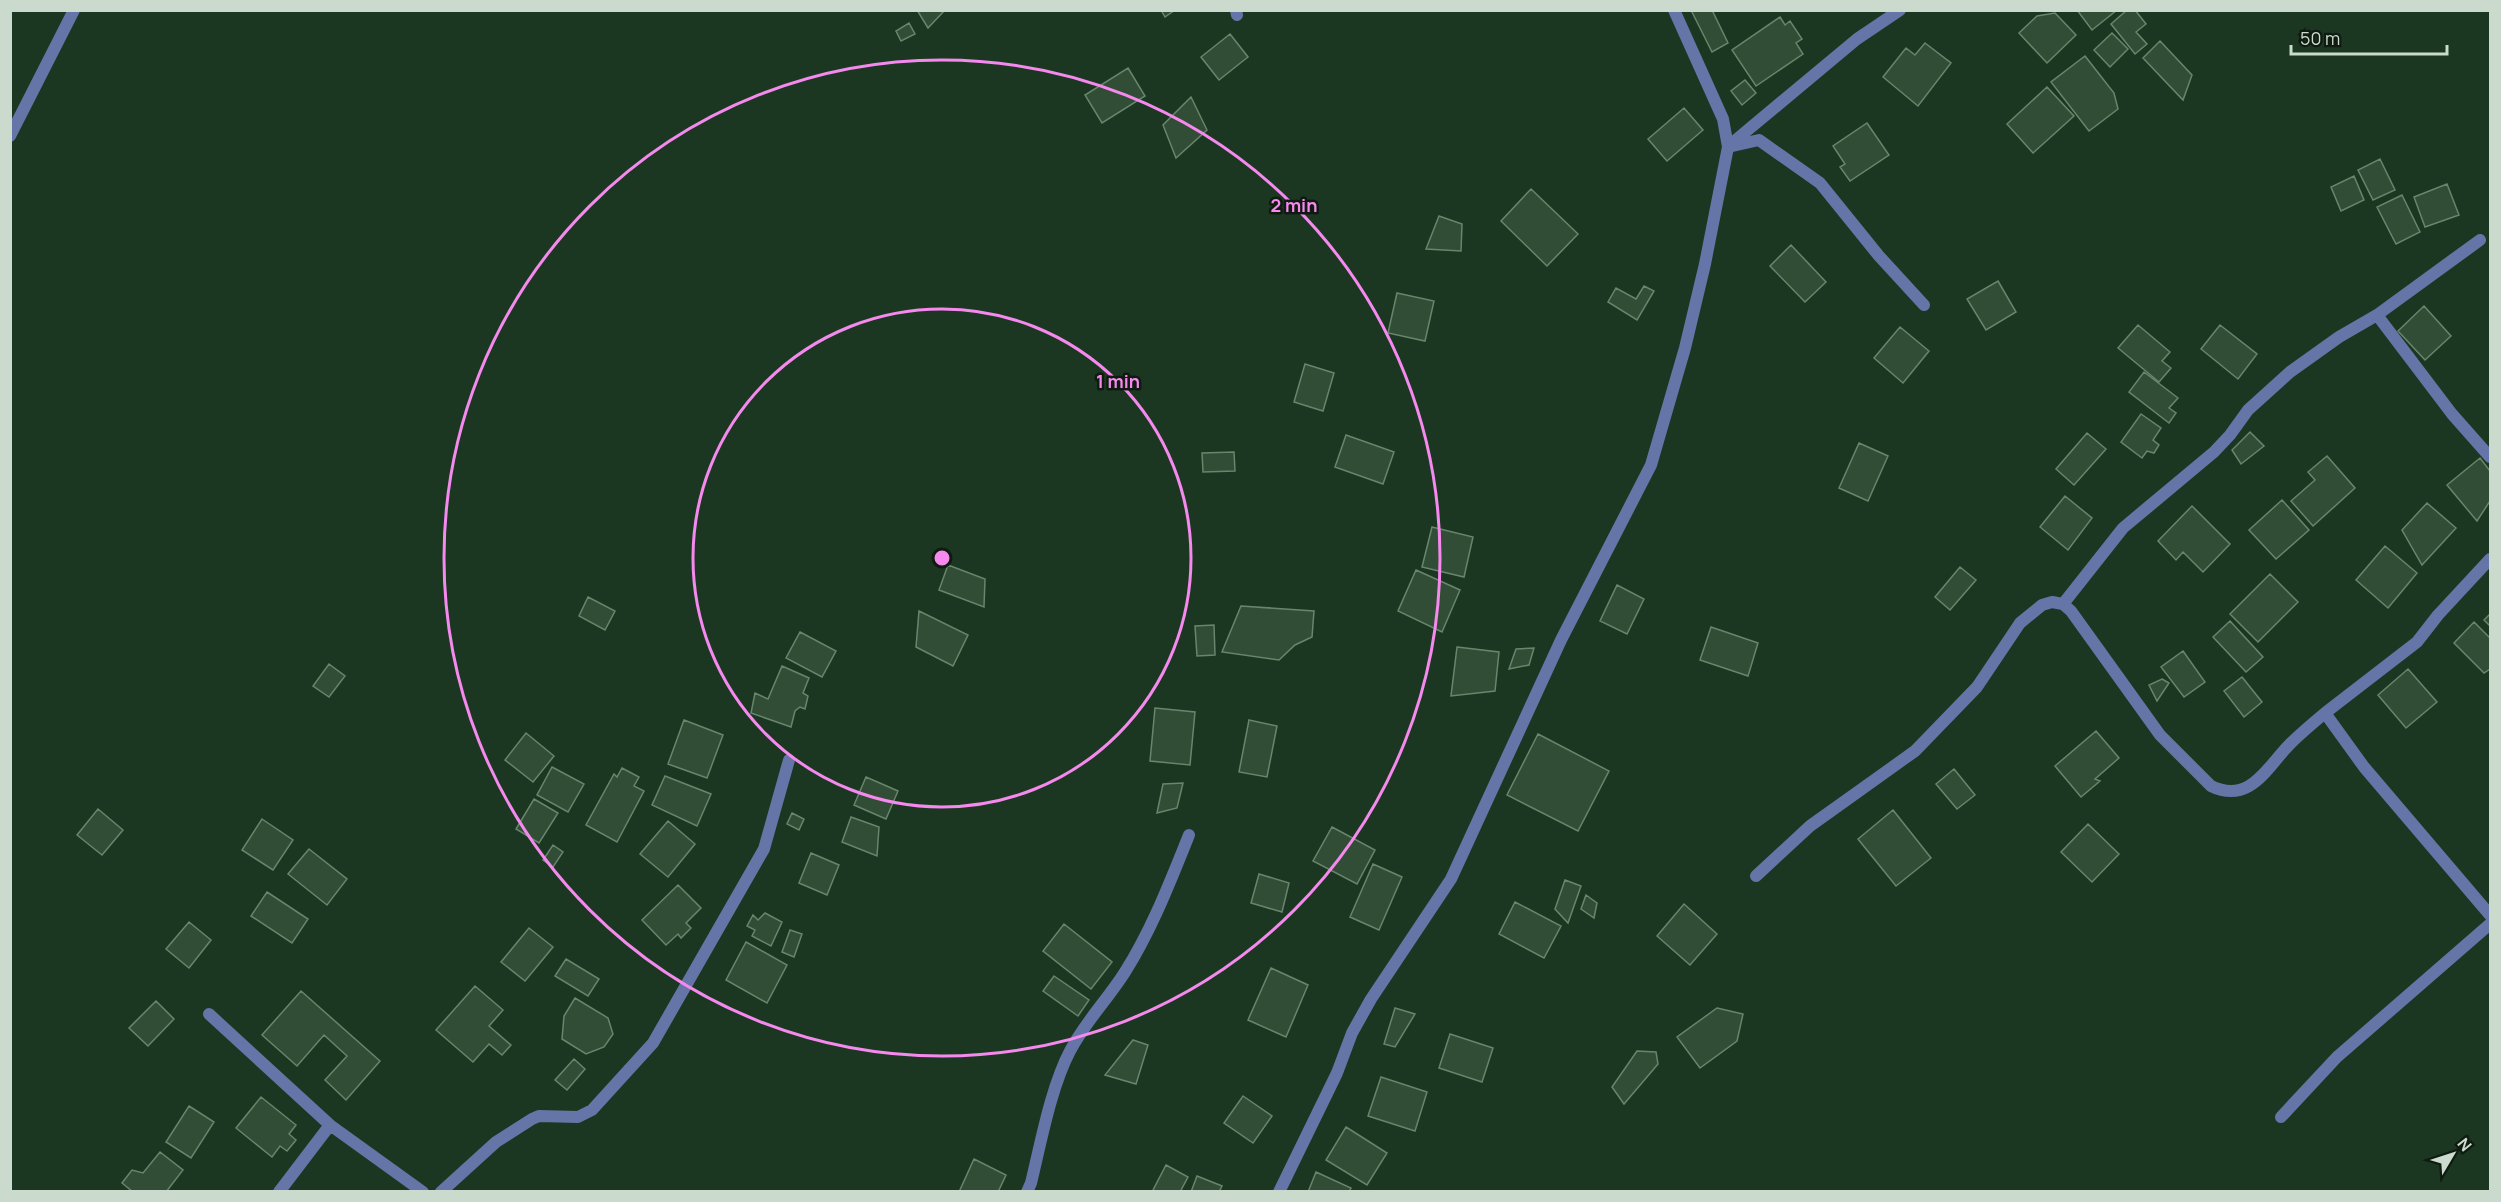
<svg xmlns="http://www.w3.org/2000/svg" width="2501" height="1202" font-family="Manrope,sans-serif">
  <rect width="100%" height="100%" fill="#1b3721"/>
  <path fill="#314d36" stroke="#67866c" stroke-width="1.5" d="M917 10H945L928 28Z
    M1161 10H1175L1165 17Z
    M1691 10H1712L1728 43 1712 52Z
    M2077 10H2117L2092 30Z
    M2127 10H2135L2146 24 2136 32 2147 44 2135 54 2111 24Z
    M2055 13 2076 35 2047 63 2019 33 2037 16Z
    M1780 17 1785 25 1790 21 1802 39 1796 43 1803 54 1756 86 1732 50Z
    M909 23 915 34 901 41 896 31Z
    M2112 33 2128 49 2110 67 2094 50Z
    M1230 34 1248 57 1219 80 1201 57Z
    M2160 41 2192 75 2183 100 2143 58Z
    M1925 43 1951 63 1918 106 1883 77 1906 48 1915 55Z
    M2085 56 2114 93 2118 109 2089 131 2051 82Z
    M1128 68 1145 96 1102 123 1085 95Z
    M1745 80 1756 93 1742 105 1731 91Z
    M2047 87 2074 116 2033 153 2007 124Z
    M1191 97 1207 130 1176 158 1163 125Z
    M1684 108 1703 130 1667 161 1648 139Z
    M1867 123 1889 155 1850 181 1840 167 1845 164 1833 146Z
    M2380 159 2395 190 2373 200 2358 170Z
    M2354 176 2364 200 2341 211 2331 187Z
    M2447 184 2459 215 2425 227 2414 197Z
    M1531 189 1578 234 1547 266 1501 221Z
    M2402 195 2420 232 2396 244 2377 207Z
    M1439 216 1462 224 1461 251 1426 249Z
    M1791 245 1826 282 1805 302 1770 266Z
    M1998 281 2016 312 1986 330 1967 299Z
    M1644 286 1654 291 1637 320 1608 302 1616 288 1636 299Z
    M1397 293 1434 301 1425 341 1388 333Z
    M2424 306 2451 336 2425 360 2398 331Z
    M2138 325 2170 352 2162 361 2171 368 2159 382 2118 348Z
    M2220 325 2257 354 2238 379 2201 349Z
    M1900 327 1929 351 1903 383 1874 358Z
    M1305 364 1334 373 1323 411 1294 402Z
    M2144 372 2178 398 2169 408 2176 413 2169 423 2129 392Z
    M2141 414 2161 428 2153 440 2159 445 2154 453 2147 451 2142 458 2121 442Z
    M2250 432 2264 446 2241 464 2232 450Z
    M2087 433 2106 449 2074 485 2056 469Z
    M1346 435 1394 452 1383 484 1335 467Z
    M1859 443 1888 456 1868 501 1839 488Z
    M1234 452 1235 471 1203 472 1202 453Z
    M2327 456 2355 488 2313 526 2291 501 2315 480 2308 472Z
    M2480 458 2490 471V501L2477 521 2447 485Z
    M2065 496 2092 518 2068 550 2040 527Z
    M2282 500 2309 530 2276 559 2249 530Z
    M2427 503 2456 528 2422 565 2402 530Z
    M2192 506 2230 544 2203 572 2183 552 2176 560 2158 541Z
    M1432 527 1473 537 1464 577 1422 567Z
    M2385 546 2417 573 2388 608 2356 580Z
    M948 565 985 579 984 607 939 590Z
    M1960 567 1976 580 1950 610 1935 597Z
    M1416 570 1460 590 1442 632 1398 611Z
    M2270 574 2298 602 2258 642 2230 614Z
    M1617 585 1644 599 1627 634 1600 621Z
    M588 597 615 611 605 630 579 616Z
    M1241 606 1314 611 1312 637 1295 645 1279 660 1222 652Z
    M919 611 968 635 953 666 916 647Z
    M2490 614V626L2484 620Z
    M2230 621 2263 657 2246 672 2213 637Z
    M2474 622 2490 638V669L2484 673 2454 643Z
    M1214 625 1215 655 1197 656 1195 626Z
    M1711 627 1758 643 1748 676 1700 660Z
    M800 632 836 651 822 677 786 658Z
    M1457 647 1499 652 1495 691 1451 696Z
    M1534 648 1529 665 1509 669 1516 649Z
    M2183 651 2205 682 2184 697 2161 667Z
    M329 664 345 676 329 697 313 686Z
    M782 666 809 678 803 693 808 696 805 709 800 707 795 711 791 727 751 713 755 693 768 699Z
    M2408 669 2437 702 2406 728 2378 695Z
    M2242 677 2262 702 2244 717 2224 691Z
    M2162 679 2169 683 2157 701 2149 685Z
    M1155 708 1195 712 1190 765 1150 761Z
    M684 720 723 735 707 778 668 764Z
    M1249 720 1277 726 1267 777 1239 772Z
    M2096 731 2119 758 2095 779 2100 781 2081 797 2055 766Z
    M526 733 554 756 533 782 505 760Z
    M1538 734 1609 771 1578 831 1507 795Z
    M552 767 584 784 568 812 537 795Z
    M622 768 639 777 634 786 644 791 617 842 586 825 614 774 617 777Z
    M1954 769 1975 795 1957 809 1936 784Z
    M665 776 711 794 697 826 652 805Z
    M866 777 898 791 886 819 854 805Z
    M1183 783 1177 808 1157 813 1163 784Z
    M534 799 558 813 539 843 516 829Z
    M98 809 123 830 102 855 77 835Z
    M1893 810 1931 858 1896 886 1858 839Z
    M792 813 804 819 799 830 787 824Z
    M851 817 879 827 877 856 842 842Z
    M262 819 293 840 273 870 242 850Z
    M668 821 695 844 668 877 640 854Z
    M2088 824 2119 854 2092 882 2061 852Z
    M1332 827 1375 850 1357 884 1313 861Z
    M553 845 563 852 553 867 543 860Z
    M309 849 347 879 327 905 288 874Z
    M811 853 839 865 827 895 799 883Z
    M1373 864 1402 877 1379 930 1350 917Z
    M1259 874 1289 883 1282 912 1251 903Z
    M1565 880 1581 886 1568 923 1555 909Z
    M678 885 701 908 686 923 691 928 681 938 678 934 666 945 642 920Z
    M267 892 308 919 292 943 251 916Z
    M1586 895 1597 903 1594 918 1581 909Z
    M1515 902 1561 926 1544 958 1499 934Z
    M1684 904 1717 934 1690 965 1657 936Z
    M765 913 782 922 771 946 752 936 755 930 747 926 753 915 758 920Z
    M189 922 211 940 189 968 166 949Z
    M1064 924 1112 962 1091 989 1043 951Z
    M529 928 553 947 525 981 501 962Z
    M790 930 802 934 794 957 782 952Z
    M746 942 787 965 767 1003 726 980Z
    M566 959 599 979 588 996 555 976Z
    M1271 968 1308 985 1286 1037 1248 1020Z
    M1054 976 1089 1000 1078 1016 1043 991Z
    M475 986 503 1010 489 1026 511 1045 502 1055 489 1044 473 1062 436 1030Z
    M301 991 380 1061 346 1100 325 1080 347 1056 324 1035 297 1066 262 1035Z
    M575 998 608 1018 613 1034 604 1047 586 1054 562 1039 564 1016Z
    M156 1001 174 1019 148 1046 129 1028Z
    M1395 1008 1415 1014 1395 1047 1384 1044Z
    M1717 1008 1743 1014 1737 1041 1700 1068 1677 1037Z
    M1450 1034 1493 1048 1482 1082 1439 1068Z
    M1133 1040 1148 1045 1136 1084 1105 1075Z
    M1637 1051 1656 1052 1658 1064 1624 1104 1612 1087Z
    M574 1059 585 1069 567 1090 555 1080Z
    M1381 1077 1427 1092 1415 1131 1368 1116Z
    M1243 1096 1272 1116 1253 1143 1224 1123Z
    M261 1097 296 1125 289 1134 296 1140 287 1151 280 1146 272 1157 236 1128Z
    M189 1106 214 1122 191 1158 166 1142Z
    M1346 1127 1387 1153 1367 1185 1326 1160Z
    M160 1152 183 1170 166 1192H133L122 1183 132 1170 143 1173Z
    M974 1159 1006 1175 998 1192H959Z
    M1166 1165 1188 1177 1180 1192H1152Z
    M1316 1172 1351 1188 1349 1192H1308Z
    M1197 1176 1222 1186 1219 1192H1191Z"/>
  <g fill="none" stroke-linecap="round" stroke-linejoin="round">
    <path stroke="#6575a7" stroke-width="12" d="M1236 10 1237 15
      M10 136 74 10
      M1731 144 1857 39 1900 10
      M1728 147 1759 140 1820 183 1879 256 1924 305
      M2377 315 2452 414 2490 457
      M2063 604 2123 528 2214 452 2230 435 2248 410 2290 372 2339 337 2377 315 2480 240
      M2325 713 2417 642 2438 615 2490 559
      M1756 876 1810 826 1915 751 1977 687 2020 623 2042 605 2052 602 2063 604 2071 611 2160 735 2211 786C2250 805 2267 767 2290 744 2301 733 2313 723 2325 713L2364 767 2490 915
      M209 1014 330 1125 423 1192
      M2281 1117 2337 1057 2490 924
      M279 1192 330 1125
      M441 1192 496 1142 532 1119 539 1116 578 1117 592 1110 653 1043 764 849 789 760
      M1027 1192 1031 1183C1041 1142 1051 1087 1070 1051 1085 1022 1108 999 1125 972 1152 929 1170 882 1189 835
      M1279 1192 1337 1073 1352 1033 1371 999 1451 879 1561 640 1651 465 1685 348 1705 264 1728 147 1723 119 1674 10"/>
  </g>
  <g fill="none" stroke="#f589ee" stroke-width="3">
    <circle cx="942" cy="558" r="249"/>
    <circle cx="942" cy="558" r="498"/>
  </g>
  <circle cx="942" cy="558" r="9" fill="#f589ee" stroke="#0f1b11" stroke-width="3"/>
  <g font-size="18" text-anchor="middle" font-weight="bold" fill="#f589ee" stroke="#0f1b11" stroke-width="5" stroke-linejoin="round" paint-order="stroke">
    <text x="1294" y="212">2 min</text>
    <text x="1118" y="388">1 min</text>
  </g>
  <rect width="2501" height="1202" fill="none" stroke="#cadacc" stroke-width="24"/>
  <g transform="translate(2453 1154) rotate(51)" stroke="#0f1b11" stroke-width="4.5" paint-order="stroke">
  <path d="M0-4.5L10 22L0 15L-10 22Z" fill="#cadacc"/>
  <text y="-9" font-size="16" font-weight="bold" text-anchor="middle" fill="#cadacc">N</text>
  </g>
  <path d="M2291 45v9h156v-9" fill="none" stroke="#cadacc" stroke-width="3"/>
  <text x="2300" y="45" font-size="18" fill="#cadacc" stroke="#0f1b11" stroke-width="4.5" paint-order="stroke">50 m</text>
</svg>
